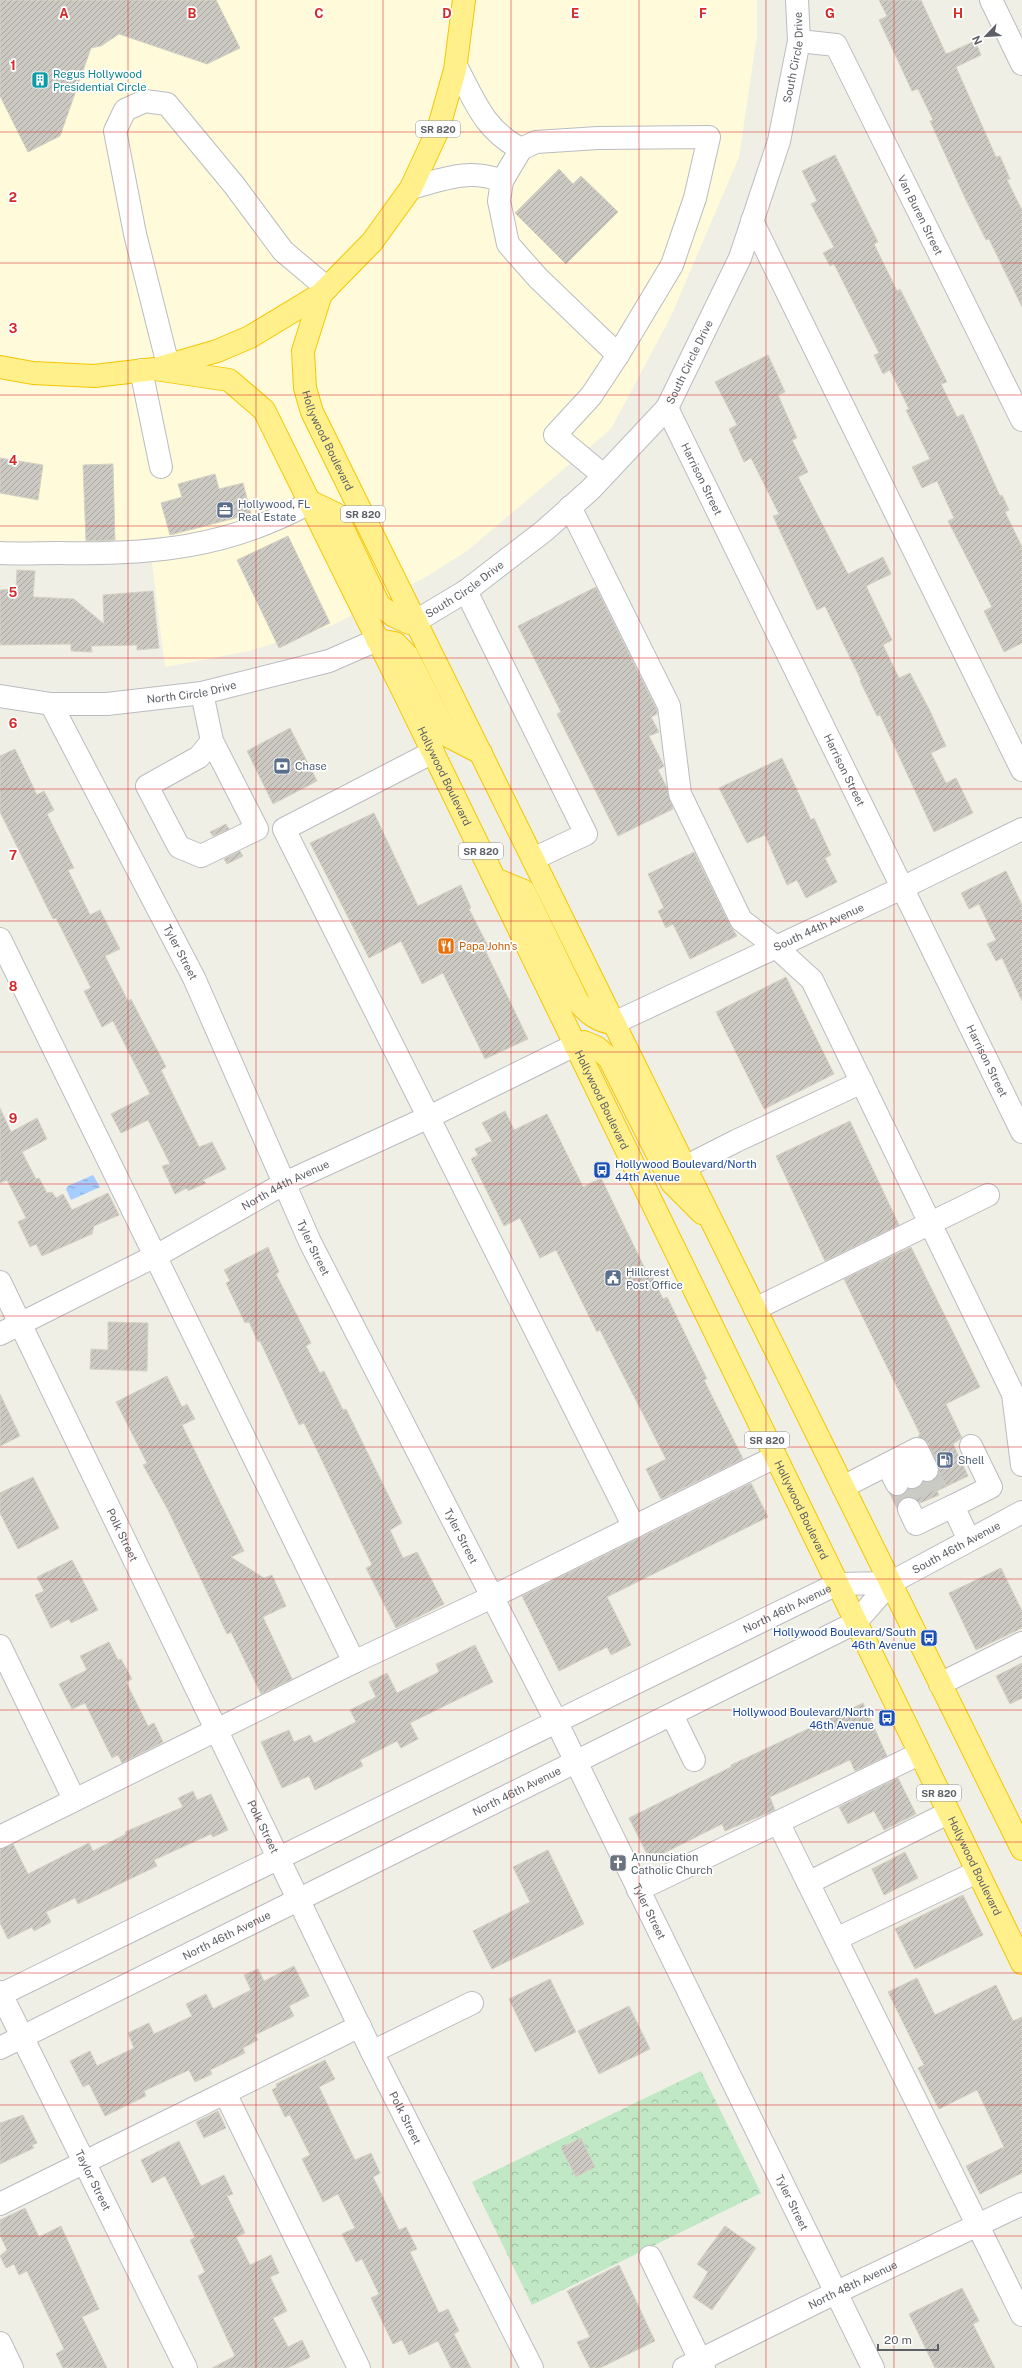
<svg xmlns="http://www.w3.org/2000/svg" width="1022" height="2368" font-family="'Public Sans',sans-serif">
  <defs>
    <pattern id="park-crowns" width="20" height="18" patternUnits="userSpaceOnUse"><rect width="20" height="18" fill="#c0e8c5"/><path d="M2 6a3 3 0 1 1 6 0M12 15a3 3 0 1 1 6 0" fill="none" stroke="#9fbfa4"/></pattern>
    <pattern id="water-ripples" width="26" height="14" patternUnits="userSpaceOnUse"><rect width="26" height="14" fill="#a5cdff"/><path d="M2 4q2-2 4 0t4 0M15 11q2-2 4 0t4 0" fill="none" stroke="#8aaad2"/></pattern>
    <pattern id="building-hatch" width="6" height="6" patternUnits="userSpaceOnUse"><rect width="6" height="6" fill="#cbc9c2"/><path d="M-1 1l2-2M0 6l6-6M5 7l2-2" fill="none" stroke="#a8a7a1"/></pattern>
  </defs>
  <rect width="100%" height="100%" fill="#f0efe5"/>
  <path fill="#fffbda" d="M0 0H757V35L739 157 671 316 611 429 467 551 424 578 333 625 249 651 165 667 150 546 49 549 0 542Z"/>
  <path fill="url(#park-crowns)" d="M701 2071 761 2193 532 2305 472 2182Z"/>
  <path fill="url(#water-ripples)" d="M93 1175 100 1187 98 1188 71 1200 66 1189 68 1186Z"/>
  <path fill="url(#building-hatch)" stroke="#d5d1c3" d="M0 0H216L240 48 207 64 119 34 101 46 91 48 60 136 28 152 0 96Z
    M879 0H921L946 54 975 41 981 55 956 67 996 157 1000 156 1010 179 1007 180 1022 210V307L989 239 986 240 965 198 930 121 933 120 918 89 912 91 879 20 887 16Z
    M835 155 878 242 874 244 897 291 900 289 947 382 941 384 957 417 963 414 1000 496 1002 495 1009 510 1005 512 1022 547V643L1004 652 984 611 992 607 948 521 954 518 937 481 922 488 912 467 930 459 906 410 909 409 890 370 883 374 874 355 879 353 834 264 830 266 823 253 834 247 811 204 817 201 802 171Z
    M559 169 573 184 581 176 618 212 566 264 515 213Z
    M768 355 785 392 778 395 797 438 792 440 808 472 798 477 848 574 883 557 891 574 866 586 892 640 883 645 899 678 910 673 930 711 946 746 931 753 946 783 956 778 973 813 934 832 880 715 877 716 860 681 861 680 825 606 817 610 773 516 779 514 751 458 744 462 729 429 737 425 715 382Z
    M0 458 43 465 38 500 0 493Z
    M113 464 115 540 86 541 83 465Z
    M215 474 219 489 243 483 251 514 170 535 161 503 182 497 178 484Z
    M288 536 330 623 279 648 237 560Z
    M17 570 35 571 33 597 74 599 104 624 103 595 153 591 159 648 137 650V645L91 646 92 652 71 651V644L0 645V590L16 589Z
    M596 587 657 710V714L651 717 659 732 649 736 664 766 658 770 667 788 673 809 618 836 557 714 561 712 518 626Z
    M290 728 317 781 273 804 247 751Z
    M15 749 37 795 44 791 54 810 47 814 74 868 68 870 90 915 100 910 120 949 105 956 128 1001 131 999 166 1067 161 1070 199 1147 212 1142 226 1169 203 1180 206 1183 188 1191 187 1188 175 1194 162 1166 170 1164 148 1120 121 1133 111 1114 150 1094 113 1021 102 1027 84 991 91 988 56 918 53 919 0 812V756Z
    M782 758 811 820 814 818 831 855 825 858 837 882 806 898 797 880 787 885 765 835 747 843 719 788Z
    M374 813 418 906 461 885 471 908 469 909 490 950 486 952 528 1039 485 1059 443 973 422 984 401 941 369 958 310 843Z
    M226 824 229 829 213 836 210 832Z
    M240 851 243 856 227 864 224 859Z
    M694 852 730 925 737 936 690 959 673 924 666 928 658 911 664 908 648 874Z
    M1006 871 1022 905V1001L1002 958 996 961 987 944 996 940 979 904 969 909 961 893Z
    M786 977 834 1074 764 1109 716 1012Z
    M0 1108 11 1132 37 1118 47 1139 22 1152 36 1179 39 1178 47 1193 52 1192 56 1198 63 1194 72 1210 108 1193 119 1215 94 1226 92 1234 42 1256 36 1244 30 1247 18 1222 26 1218 7 1180 0 1183Z
    M505 1111 514 1130 547 1114 583 1187 601 1178 649 1277 652 1276 663 1299 667 1297 707 1379 704 1380 743 1459 661 1499 646 1469 666 1459 600 1330 597 1332 556 1250 540 1258 520 1218 504 1226 471 1159 478 1155 475 1149 492 1141 482 1123Z
    M850 1121 899 1225 825 1261 776 1156Z
    M268 1247 279 1272 276 1274 311 1343 306 1346 320 1373 324 1371 343 1410 346 1409 402 1523 390 1530 403 1558 417 1552 444 1604 396 1628 366 1568 372 1565 304 1423 299 1425 260 1341 258 1342 249 1322 245 1323 226 1283 230 1281 224 1270Z
    M911 1247 980 1387 946 1404 962 1438 953 1444 968 1476 937 1491 939 1495 920 1503 910 1497 903 1498 897 1506 892 1495H902L908 1489 918 1488 923 1482 933 1481 937 1477 938 1465 928 1443 918 1437 920 1434 844 1279Z
    M108 1322 148 1323 147 1371 90 1369 91 1349 108 1350Z
    M167 1376 182 1407 187 1404 195 1419 182 1425 244 1551 231 1557 264 1578 272 1575 286 1606 263 1617 292 1679 261 1694 231 1632 227 1634 168 1510 143 1465 147 1463 116 1402Z
    M0 1394 20 1436 0 1446Z
    M33 1477 59 1528 18 1549 0 1513V1493Z
    M751 1483 768 1517 607 1597 631 1645 611 1655 607 1647 559 1671 522 1596Z
    M72 1560 98 1610 71 1623 69 1619 51 1628 35 1595 44 1591 37 1577Z
    M1001 1568 1022 1611V1628L976 1650 949 1593Z
    M109 1642 118 1660 121 1659 132 1679 126 1682 148 1726 154 1723 163 1742 122 1763 118 1755 112 1758 85 1703 72 1709 59 1684 87 1670 80 1656Z
    M475 1645 493 1682 410 1723 418 1739 401 1748 397 1741 360 1760 363 1766 315 1790 309 1776 282 1788 261 1742 289 1730 294 1742 310 1735 314 1743 356 1722 350 1710 376 1697 369 1682 387 1673 397 1693 439 1672 436 1664Z
    M1022 1663V1698L1010 1704 996 1676Z
    M863 1703 887 1756 855 1771 850 1760 770 1797 775 1810 725 1831 722 1824 650 1860 629 1818 731 1767V1765Z
    M898 1778 916 1814 884 1830 874 1811 848 1824 839 1807Z
    M193 1791 197 1800 211 1794 228 1830 213 1837 211 1834 154 1860 157 1866 78 1904 75 1898 46 1912 51 1922 34 1931 32 1927 8 1939 0 1923V1849L13 1844 28 1874 89 1843 93 1851 126 1834 125 1832 183 1807 178 1798Z
    M548 1850 584 1924 492 1969 473 1931 530 1902 513 1867Z
    M905 1852 918 1878 884 1895 872 1869Z
    M963 1895 983 1935 915 1969 895 1929Z
    M294 1966 309 1996 289 2006 294 2016 255 2035 258 2040 243 2048 245 2053 210 2070 212 2074 195 2082 189 2070 144 2091 146 2096 105 2116 89 2084 83 2087 70 2061 90 2051 97 2066 134 2048 128 2033 149 2023 154 2034 192 2016 186 2004 206 1994 213 2009 251 1990 244 1975 258 1969 264 1981Z
    M917 1978 935 2015 996 1985 1013 2021 1022 2017V2173L980 2194 966 2166 1004 2147 977 2090 939 2109 918 2068 924 2065 888 1992Z
    M550 1979 576 2032 535 2052 509 1999Z
    M629 2006 650 2049 599 2074 578 2031Z
    M325 2060 335 2079 319 2087 335 2120 355 2160 371 2153 380 2173 373 2177 399 2230 406 2227 417 2249 410 2252 439 2313 448 2309 459 2331 454 2334 471 2368H451L438 2341 409 2355 402 2340 393 2344 371 2298 379 2294 362 2259 356 2262 342 2234 355 2228 338 2194 323 2202 302 2159 310 2155 290 2115 285 2117 272 2090 277 2087 276 2084Z
    M218 2111 226 2128 204 2138 196 2122Z
    M23 2115 37 2143 32 2145 34 2148 0 2164V2123Z
    M581 2138 595 2167 576 2177 561 2148Z
    M179 2141 201 2186 224 2175 233 2194 227 2196 245 2233 236 2237 250 2265 271 2255 279 2273 270 2277 287 2311 273 2318 288 2347 302 2340 310 2357 288 2368H212L235 2356 198 2276 205 2272 190 2240 195 2237 165 2176 152 2183 141 2160Z
    M25 2208 39 2237 61 2226 99 2309 82 2317 107 2368H63L56 2354 64 2349 27 2271 19 2275 14 2264 6 2268 0 2256 7 2250 0 2235V2220Z
    M725 2226 756 2248 712 2310 693 2297 708 2272 697 2264Z
    M619 2265 655 2341 600 2368H590L577 2342 590 2337 567 2291Z
    M962 2288 979 2321 973 2324 995 2368H935L909 2314Z"/>
  <g fill="none" stroke-linecap="round" stroke-linejoin="round">
    <path stroke="#cbcbc5" stroke-width="22" stroke-dasharray="22 11" stroke-linecap="butt" d="M927 1470 939 1495
      M912 1477 923 1502
      M897 1484 909 1509"/>
    <defs>
      <g id="minor">
        <path d="M991 0 1022 64"/>
        <path id="s1" d="M799 41 836 45 1022 420"/>
        <path d="M456 66C475 101 484 130 521 149"/>
        <path d="M709 137 695 198 672 265 618 355 538 278 508 244 499 201 502 181 521 149 536 142 598 138Z"/>
        <path d="M411 188C444 179 469 168 502 181"/>
        <path d="M752 221 1022 770"/>
        <path d="M168 365 135 234 115 131 125 110 145 101 167 104 234 185 283 251 327 288"/>
        <path d="M141 370 161 467"/>
        <path id="s2" d="M667 408 1022 1132"/>
        <path d="M603 475 555 435 591 396 618 355"/>
        <path d="M570 507 669 706 680 794 741 920 776 947 812 980 1013 1394 1022 1465"/>
        <path d="M0 553C19 554 39 553 58 553 151 555 228 548 311 502"/>
        <path d="M466 591 586 834 533 859"/>
        <path id="s3" d="M416 621 466 591 544 531 591 489 667 408 740 258 779 141 799 41 797 0"/>
        <path d="M202 693 212 741 199 757 147 786 179 847 201 856 257 829 212 741"/>
        <path id="s4" d="M0 696 51 704H107L202 693 329 661 377 640"/>
        <path id="s5" d="M51 704 194 978 310 1242 556 1721 873 2368"/>
        <path d="M433 752 284 829 634 1527"/>
        <path d="M0 939 354 1662 0 1837"/>
        <path id="s6" d="M614 1023 902 888 1022 829"/>
        <path d="M685 1167 736 1141 862 1082"/>
        <path id="s7" d="M0 1282 372 2052 532 2368"/>
        <path d="M755 1309 988 1195"/>
        <path id="s8" d="M0 1334 165 1251 285 1183 429 1117 575 1045"/>
        <path d="M902 1457 912 1477"/>
        <path d="M887 1465 897 1484"/>
        <path d="M843 1487 917 1449 927 1470"/>
        <path d="M909 1509 916 1524 953 1506"/>
        <path d="M969 1540 953 1506 991 1487 971 1446"/>
        <path d="M0 1646 74 1799"/>
        <path d="M354 1662 492 1597 775 1457"/>
        <path d="M940 1684 1022 1643"/>
        <path d="M672 1715 694 1760"/>
        <path d="M778 1822 1022 2315"/>
        <path d="M808 1883 948 1813"/>
        <path d="M638 1890 919 1754"/>
        <path d="M836 1939 977 1872"/>
        <path id="s9" d="M0 1992 186 2368"/>
        <path id="s10" d="M0 1995 837 1584 890 1583"/>
        <path id="s11" d="M0 2048 855 1623 890 1583 1022 1512"/>
        <path d="M372 2052 472 2003"/>
        <path d="M225 2093 359 2368"/>
        <path d="M0 2204 360 2026"/>
        <path d="M650 2257 704 2368"/>
        <path d="M0 2343 12 2368"/>
        <path id="s12" d="M684 2368 835 2293 1022 2204"/>
      </g>
      <g id="highway">
        <path id="s13" d="M321 294 303 351 305 388 312 412 1022 1849"/>
        <path d="M0 367 33 373 94 376 155 369 217 351 250 337 321 294 372 242 411 188 438 130 455 70 464 0"/>
        <path id="s14" d="M155 369 229 380 264 410 407 699 1022 1963"/>
        <path d="M311 502 336 514 379 605 394 616 409 623 416 621"/>
        <path d="M377 640 395 643 407 655 448 736 481 753"/>
        <path d="M495 879 524 891 578 1002C589 1014 598 1022 614 1023"/>
        <path d="M575 1045 584 1042 596 1047 609 1058 672 1183 702 1213"/>
      </g>
    </defs>
    <use href="#minor" stroke="#babcc1" stroke-width="24"/>
    <use href="#highway" stroke="#f4c600" stroke-width="24"/>
    <use href="#minor" stroke="#fff" stroke-width="22"/>
    <use href="#highway" stroke="#fff08c" stroke-width="22"/>
  </g>
  <path fill="none" stroke="#d62828" stroke-width="1" stroke-opacity="0.55" d="M128 0V2368M256 0V2368M383 0V2368M511 0V2368M639 0V2368M766 0V2368M894 0V2368M0 132H1022M0 263H1022M0 395H1022M0 526H1022M0 658H1022M0 789H1022M0 921H1022M0 1052H1022M0 1184H1022M0 1316H1022M0 1447H1022M0 1579H1022M0 1710H1022M0 1842H1022M0 1973H1022M0 2105H1022M0 2236H1022"/>
  <defs>
    <symbol id="building-square" viewBox="-11 -11 22 22"><rect x="-9" y="-9" width="18" height="18" rx="4" fill="#0f9aa8" stroke="#fff"/><path d="M-4-6H4V6H1V3H-1V6H-4ZM-2.5-4.3h1.7v1.8h-1.7ZM.8-4.3h1.7v1.8H.8ZM-2.5-1h1.7V.8h-1.7ZM.8-1h1.7V.8H.8Z" fill="#fff"/></symbol>
    <symbol id="office-square" viewBox="-11 -11 22 22"><rect x="-9" y="-9" width="18" height="18" rx="4" fill="#5c6f8a" stroke="#fff"/><path d="M-6-3h4V-5.5h4V-3h4V5H-6ZM-1-4.5V-3h2v-1.5ZM-6 0V1H6V0Z" fill="#fff"/></symbol>
    <symbol id="bank-square" viewBox="-11 -11 22 22"><rect x="-9" y="-9" width="18" height="18" rx="4" fill="#5c6f8a" stroke="#fff"/><path d="M-6-4H6V4H-6ZM0-2.3a2.3 2.3 0 1 0 0 4.6a2.3 2.3 0 1 0 0-4.6Z" fill="#fff"/></symbol>
    <symbol id="restaurant-square" viewBox="-11 -11 22 22"><rect x="-9" y="-9" width="18" height="18" rx="4" fill="#e8710a" stroke="#fff"/><path d="M-5-6h1v4h1v-4h1v4h1v-4h1v5L-1.5 .5V6h-2V.5L-5-1ZM5-6V6H3V1.5H1.5Q1.5-4 5-6Z" fill="#fff"/></symbol>
    <symbol id="bus-square" viewBox="-11 -11 22 22"><rect x="-9" y="-9" width="18" height="18" rx="4" fill="#1a4fb4" stroke="#fff"/><path d="M-5-6H5V4H4V6H2V4H-2V6H-4V4H-5ZM-3.5-4V0h7V-4ZM-3.5 1.2v1.5H-2V1.2ZM2 1.2v1.5H3.5V1.2Z" fill="#fff"/></symbol>
    <symbol id="civic-square" viewBox="-11 -11 22 22"><rect x="-9" y="-9" width="18" height="18" rx="4" fill="#5c6f8a" stroke="#fff"/><path d="M-.6-6.5H3V-4.5H.6V-3L4-1V1h2V6H-6V1h2V-1L-.6-3ZM-1.2 2.5V6h2.4V2.5Z" fill="#fff"/></symbol>
    <symbol id="fuel-square" viewBox="-11 -11 22 22"><rect x="-9" y="-9" width="18" height="18" rx="4" fill="#5c6f8a" stroke="#fff"/><path d="M-5.5-6h7V0h2V4h1.3V-2.5L3-4.5l.8-.8L6-3V5H2.5V1h-1V6h-7ZM-4.2-4.7v3.2H.2V-4.7Z" fill="#fff"/></symbol>
    <symbol id="church-square" viewBox="-11 -11 22 22"><rect x="-9" y="-9" width="18" height="18" rx="4" fill="#6b7280" stroke="#fff"/><path d="M-1.2-6h2.4v3.5h3.3v2.4h-3.3V6h-2.4V-.1h-3.3v-2.4h3.3Z" fill="#fff"/></symbol>
  </defs>
  <g fill-rule="evenodd">
    <use href="#building-square" x="30" y="70" width="20" height="20"/>
    <use href="#office-square" x="215" y="500" width="20" height="20"/>
    <use href="#bank-square" x="272" y="756" width="20" height="20"/>
    <use href="#restaurant-square" x="436" y="936" width="20" height="20"/>
    <use href="#bus-square" x="592" y="1160" width="20" height="20"/>
    <use href="#civic-square" x="603" y="1268" width="20" height="20"/>
    <use href="#fuel-square" x="935" y="1450" width="20" height="20"/>
    <use href="#bus-square" x="919" y="1628" width="20" height="20"/>
    <use href="#bus-square" x="877" y="1708" width="20" height="20"/>
    <use href="#church-square" x="608" y="1853" width="20" height="20"/>
  </g>
  <g text-anchor="middle" dominant-baseline="central" stroke-width="3.5" stroke-linejoin="round" paint-order="stroke">
    <g fill="#fff" stroke="#8e9094" stroke-width="1">
      <rect x="416" y="121" width="44" height="16" rx="3"/>
      <rect x="341" y="506" width="44" height="16" rx="3"/>
      <rect x="459" y="843" width="44" height="16" rx="3"/>
      <rect x="745" y="1432" width="44" height="16" rx="3"/>
      <rect x="917" y="1785" width="44" height="16" rx="3"/>
    </g>
    <g font-size="10" font-weight="bold" fill="#5d6066">
      <text x="438" y="129">SR 820</text>
      <text x="363" y="514">SR 820</text>
      <text x="481" y="851">SR 820</text>
      <text x="767" y="1440">SR 820</text>
      <text x="939" y="1793">SR 820</text>
    </g>
    <g font-size="11" fill="#5d6066" stroke="#fff">
      <text stroke="none"><textPath href="#s3" startOffset="706">South Circle Drive</textPath></text>
      <text stroke="none"><textPath href="#s1" startOffset="227">Van Buren Street</textPath></text>
      <text stroke="none"><textPath href="#s3" startOffset="382">South Circle Drive</textPath></text>
      <text stroke="none"><textPath href="#s13" startOffset="154">Hollywood Boulevard</textPath></text>
      <text stroke="none"><textPath href="#s2" startOffset="79">Harrison Street</textPath></text>
      <text stroke="none"><textPath href="#s3" startOffset="58">South Circle Drive</textPath></text>
      <text stroke="none"><textPath href="#s4" startOffset="193">North Circle Drive</textPath></text>
      <text stroke="none"><textPath href="#s2" startOffset="403">Harrison Street</textPath></text>
      <text stroke="none"><textPath href="#s14" startOffset="529">Hollywood Boulevard</textPath></text>
      <text stroke="none"><textPath href="#s6" startOffset="226">South 44th Avenue</textPath></text>
      <text stroke="none"><textPath href="#s5" startOffset="280">Tyler Street</textPath></text>
      <text stroke="none"><textPath href="#s2" startOffset="727">Harrison Street</textPath></text>
      <text stroke="none"><textPath href="#s14" startOffset="889">Hollywood Boulevard</textPath></text>
      <text stroke="none"><textPath href="#s8" startOffset="322">North 44th Avenue</textPath></text>
      <text stroke="none"><textPath href="#s5" startOffset="604">Tyler Street</textPath></text>
      <text stroke="none"><textPath href="#s14" startOffset="1345">Hollywood Boulevard</textPath></text>
      <text stroke="none"><textPath href="#s7" startOffset="281">Polk Street</textPath></text>
      <text stroke="none"><textPath href="#s5" startOffset="928">Tyler Street</textPath></text>
      <text stroke="none"><textPath href="#s11" startOffset="1083">South 46th Avenue</textPath></text>
      <text stroke="none"><textPath href="#s10" startOffset="877">North 46th Avenue</textPath></text>
      <text stroke="none"><textPath href="#s11" startOffset="577">North 46th Avenue</textPath></text>
      <text stroke="none"><textPath href="#s7" startOffset="605">Polk Street</textPath></text>
      <text stroke="none"><textPath href="#s14" startOffset="1741">Hollywood Boulevard</textPath></text>
      <text stroke="none"><textPath href="#s5" startOffset="1348">Tyler Street</textPath></text>
      <text stroke="none"><textPath href="#s11" startOffset="253">North 46th Avenue</textPath></text>
      <text stroke="none"><textPath href="#s7" startOffset="929">Polk Street</textPath></text>
      <text stroke="none"><textPath href="#s9" startOffset="210">Taylor Street</textPath></text>
      <text stroke="none"><textPath href="#s5" startOffset="1672">Tyler Street</textPath></text>
      <text stroke="none"><textPath href="#s12" startOffset="188">North 48th Avenue</textPath></text>
    </g>
    <g font-size="11" fill="#0d838f" stroke="#fff" text-anchor="start">
      <text x="53" y="74">Regus Hollywood<tspan x="53" dy="13">Presidential Circle</tspan></text>
    </g>
    <g font-size="11" fill="#4e5e75" stroke="#fff" text-anchor="start">
      <text x="238" y="504">Hollywood, FL<tspan x="238" dy="13">Real Estate</tspan></text>
      <text x="295" y="766">Chase</text>
      <text x="626" y="1272">Hillcrest<tspan x="626" dy="13">Post Office</tspan></text>
      <text x="958" y="1460">Shell</text>
    </g>
    <g font-size="11" fill="#c56008" stroke="#fff" text-anchor="start">
      <text x="459" y="946">Papa John's</text>
    </g>
    <g font-size="11" fill="#164399" stroke="#fff" text-anchor="end">
      <text x="615" y="1164" text-anchor="start">Hollywood Boulevard/North<tspan x="615" dy="13">44th Avenue</tspan></text>
      <text x="916" y="1632">Hollywood Boulevard/South<tspan x="916" dy="13">46th Avenue</tspan></text>
      <text x="874" y="1712">Hollywood Boulevard/North<tspan x="874" dy="13">46th Avenue</tspan></text>
    </g>
    <g font-size="11" fill="#5b616d" stroke="#fff" text-anchor="start">
      <text x="631" y="1857">Annunciation<tspan x="631" dy="13">Catholic Church</tspan></text>
    </g>
  </g>
  <g font-size="13" text-anchor="middle" font-weight="bold" fill="#d62828" stroke="#fff" stroke-width="3.5" stroke-linejoin="round" paint-order="stroke">
    <text x="64" y="18">A</text>
    <text x="192" y="18">B</text>
    <text x="319" y="18">C</text>
    <text x="447" y="18">D</text>
    <text x="575" y="18">E</text>
    <text x="703" y="18">F</text>
    <text x="830" y="18">G</text>
    <text x="958" y="18">H</text>
    <text x="13" y="70">1</text>
    <text x="13" y="202">2</text>
    <text x="13" y="333">3</text>
    <text x="13" y="465">4</text>
    <text x="13" y="597">5</text>
    <text x="13" y="728">6</text>
    <text x="13" y="860">7</text>
    <text x="13" y="991">8</text>
    <text x="13" y="1123">9</text>
  </g>
  <g transform="translate(986 36) rotate(245)" stroke="#ffffff" stroke-width="3" paint-order="stroke">
  <path d="M0-3L7 15L0 10L-7 15Z" fill="#5d6066"/>
  <text y="-6" font-size="11" font-weight="bold" text-anchor="middle" fill="#5d6066">N</text>
  </g>
  <path d="M878 2344v6h60v-6" fill="none" stroke="#5d6066" stroke-width="2"/>
  <text x="884" y="2344" font-size="12" fill="#5d6066" stroke="#ffffff" stroke-width="3" paint-order="stroke">20 m</text>
</svg>
